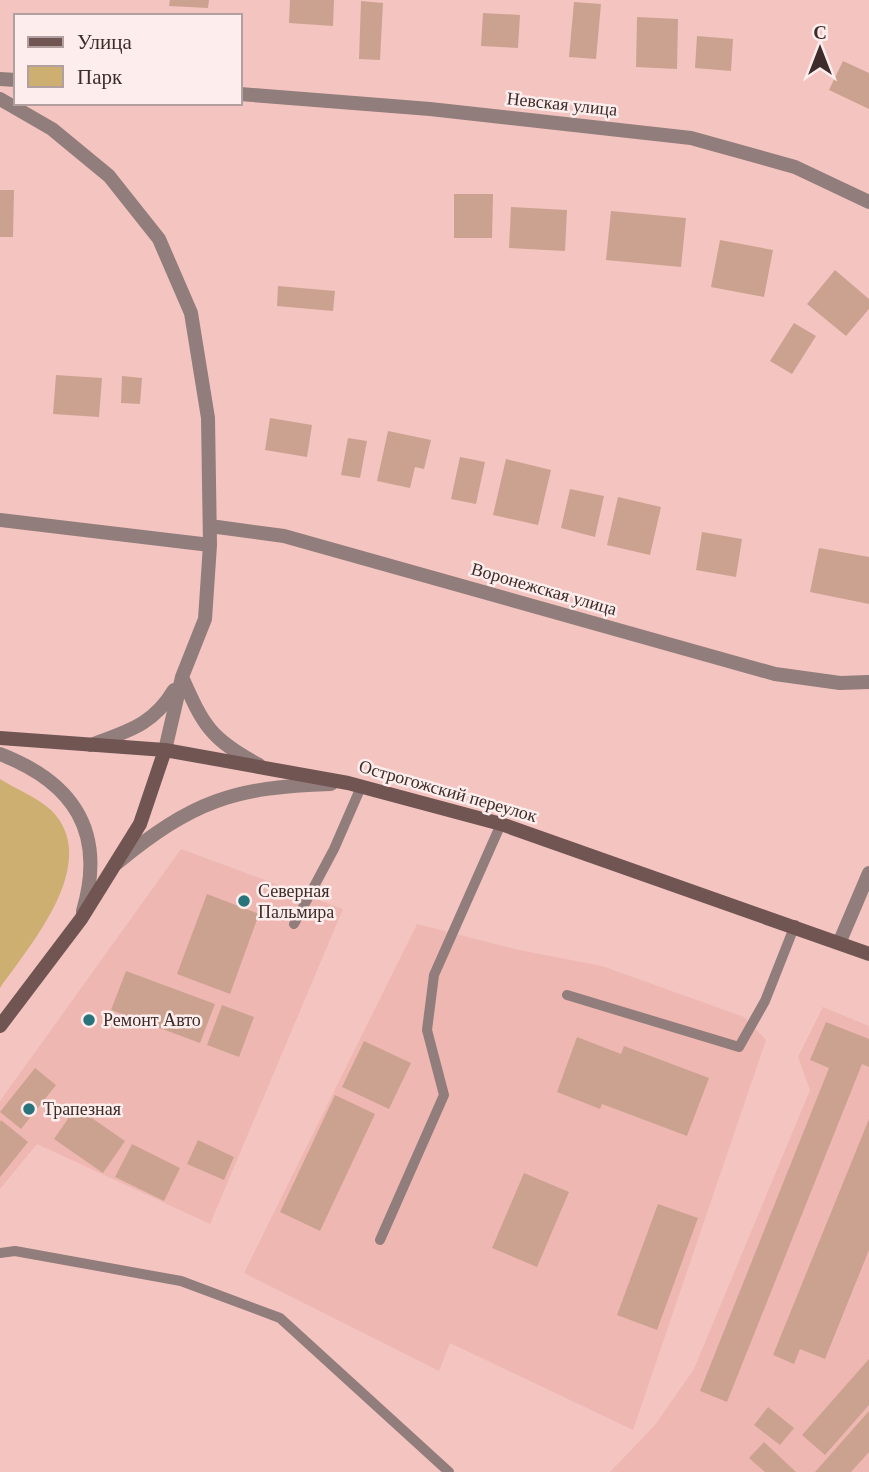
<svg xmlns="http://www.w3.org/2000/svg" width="869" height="1472" font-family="'Times New Roman',serif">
  <rect width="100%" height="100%" fill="#f4c4c0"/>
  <path fill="#efb7b2" d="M181 849 343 909 210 1224 37 1144 0 1189V1101Z
    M417 924 519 950 602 966 744 1017 766 1040 633 1430 450 1343 439 1371 244 1273Z
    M823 1007 869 1026V1472H610L655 1425 694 1369 810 1090 798 1057Z"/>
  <path fill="#cdaf71" d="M0 779C16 789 38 798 51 810 103 862 30 945 0 988Z"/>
  <path fill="#cba290" d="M170 0H209L208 8 169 6Z
    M290 0H334L333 26 289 23Z
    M361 1 383 3 380 60 359 59Z
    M574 2 601 4 596 59 569 57Z
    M483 13 520 15 518 48 481 46Z
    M637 17 678 19 677 69 636 67Z
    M697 36 733 39 731 71 695 68Z
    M843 61 869 73V109L829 90Z
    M0 190H14L13 237H0Z
    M454 194H493L492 238H454Z
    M511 207 567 210 565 251 509 248Z
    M611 211 686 218 681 267 606 260Z
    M720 240 773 250 764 297 711 287Z
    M835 270 869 299V309L846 336 807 304Z
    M278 286 335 291 333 311 277 306Z
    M794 323 816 336 792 374 770 361Z
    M56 375 102 378 99 417 53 414Z
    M122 376 142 378 140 404 121 403Z
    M270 418 312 425 307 457 265 450Z
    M388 431 431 440 424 469 415 467 410 488 377 481Z
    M348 438 367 441 360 478 341 475Z
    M460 457 485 462 476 504 451 499Z
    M506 459 551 470 538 525 493 515Z
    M570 489 604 496 595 537 561 528Z
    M618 497 661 507 650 555 607 545Z
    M702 532 742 539 736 577 696 570Z
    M819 548 869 557V604L810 592Z
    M207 894 259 914 230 994 177 974Z
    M126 971 215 1004 200 1043 111 1010Z
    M222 1005 254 1017 239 1057 207 1045Z
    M826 1022 869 1039V1067L862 1064 727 1402 700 1391 829 1068 810 1060Z
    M577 1037 621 1054 624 1046 709 1078 687 1136 602 1104 600 1109 557 1092Z
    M364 1041 411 1063 389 1109 342 1087Z
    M35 1068 56 1085 21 1129 0 1112Z
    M335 1095 375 1114 320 1231 280 1212Z
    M76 1107 125 1141 103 1173 54 1139Z
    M869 1119V1250L825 1359 800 1349 794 1364 773 1355Z
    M1 1120 28 1142 0 1177V1122Z
    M198 1140 234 1157 224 1180 187 1164Z
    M132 1144 180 1168 164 1201 115 1177Z
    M524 1173 569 1192 537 1267 492 1248Z
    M658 1204 698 1218 657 1330 617 1315Z
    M869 1359V1405L825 1455 802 1435Z
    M768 1407 794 1428 780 1445 754 1425Z
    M869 1411V1452L851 1472H815Z
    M764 1442 796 1472H765L749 1458Z"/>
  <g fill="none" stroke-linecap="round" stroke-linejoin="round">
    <path stroke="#917d7b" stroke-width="10" d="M294 924 334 849 361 787
      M567 995 739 1047 765 1001 795 925
      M380 1240 444 1095 427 1030 434 975 501 824
      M0 1253 15 1251 181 1281 280 1318 449 1472"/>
    <path stroke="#917d7b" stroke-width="14" d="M0 79 16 80
      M240 94 430 109 691 138 795 167 869 202
      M0 99 52 129 109 176 159 239 191 313 208 418 210 545 205 619 182 677 165 750
      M0 520 210 545
      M210 526 284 536 775 674 840 683 869 682
      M182 677C204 727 211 739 259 765
      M91 745C128 731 153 725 174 690
      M0 754C75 783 106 833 83 911
      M117 863C193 801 233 787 331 784
      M840 941 869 873"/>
    <path stroke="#715553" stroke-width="14" d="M0 738 165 750 348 783 501 824 869 954
      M0 1026 81 919 140 824 165 750"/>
  </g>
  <g fill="#29737a" stroke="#fdeeed" stroke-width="2.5">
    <circle cx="244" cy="901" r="7"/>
    <circle cx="89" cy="1020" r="7"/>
    <circle cx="29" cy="1109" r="7"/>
  </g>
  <g text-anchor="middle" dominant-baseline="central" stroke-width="5" stroke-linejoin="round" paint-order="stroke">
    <g font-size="18" fill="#3e2c2a" stroke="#fdeeed">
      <text transform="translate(562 104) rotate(6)">Невская улица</text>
      <text transform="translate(544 589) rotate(16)">Воронежская улица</text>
      <text transform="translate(448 791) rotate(16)">Острогожский переулок</text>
    </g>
    <g font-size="18" fill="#3e2c2a" stroke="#fdeeed" text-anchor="start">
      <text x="258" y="891">Северная<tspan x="258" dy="21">Пальмира</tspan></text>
      <text x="103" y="1020">Ремонт Авто</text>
      <text x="43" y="1109">Трапезная</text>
    </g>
  </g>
  <rect x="14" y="14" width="228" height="91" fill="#fdeeed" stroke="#b1a09f" stroke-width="2"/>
  <rect x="28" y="37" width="35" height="10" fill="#715553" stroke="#b1a09f" stroke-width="2"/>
  <text x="77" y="49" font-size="21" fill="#3e2c2a">Улица</text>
  <rect x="28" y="66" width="35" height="21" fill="#cdaf71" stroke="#b1a09f" stroke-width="2"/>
  <text x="77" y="84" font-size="21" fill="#3e2c2a">Парк</text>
  <g transform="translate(820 49)" stroke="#fdeeed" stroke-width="5" paint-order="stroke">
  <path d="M0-5L12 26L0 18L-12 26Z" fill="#3e2c2a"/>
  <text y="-10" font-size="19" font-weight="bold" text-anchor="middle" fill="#3e2c2a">С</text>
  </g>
</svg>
